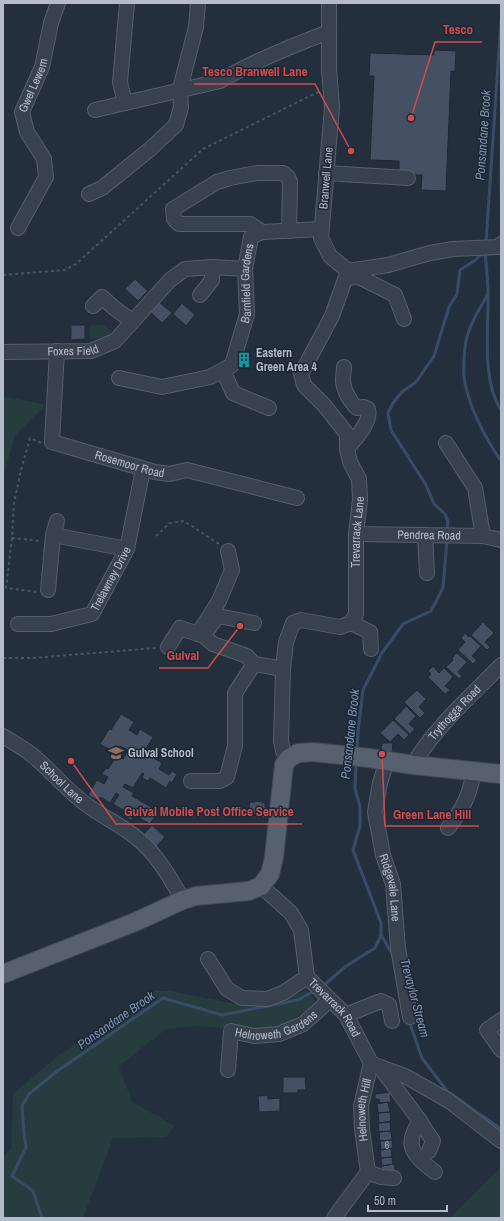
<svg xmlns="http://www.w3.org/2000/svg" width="504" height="1221" font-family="'Archivo Narrow',sans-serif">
  <rect width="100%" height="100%" fill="#242f3e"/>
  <path fill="#263c3f" d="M501 114V218L498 178Z
    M103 324 111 332 108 336 104 337 90 339 89 326Z
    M3 396 46 405 15 435 3 478Z
    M307 990 318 1004 286 1023 256 1032 200 1026 166 1029 119 1066 132 1102 175 1126 166 1137 113 1138 83 1218H3V1156L11 1149 13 1094 55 1058 154 991H170L231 1003 246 1004 284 1000Z
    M501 1167V1218H450Z"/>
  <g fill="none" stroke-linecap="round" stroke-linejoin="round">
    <path stroke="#394c67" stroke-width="3" d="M486 243 501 20
      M485 251C486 265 488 279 488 293 489 328 481 380 501 410
      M488 294C479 310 467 328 465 347 464 356 463 375 465 384 471 410 486 439 501 461
      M447 532 448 522 445 514 434 504 426 485 391 430 388 413 393 403 402 392 416 382 434 356 449 307 457 294 460 270 474 261 483 253
      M357 751 358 731 363 690 382 653 403 624 431 611 443 588 447 540
      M381 935 394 957
      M323 986 346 966 375 948 381 935V923L353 850 360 826V806L355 789 356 763
      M409 1021 422 1058 447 1091 501 1129
      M42 1218 33 1191 12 1176 26 1147 24 1134 22 1106 29 1094 56 1072 163 998 222 1015 298 1000 314 991"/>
  </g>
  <path fill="#455162" stroke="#1f2835" d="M434 50 456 51 455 72 451 71 446 191 421 190 422 175 399 174V161L370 160 374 76H369L370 53 434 55Z
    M349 147H354L353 156H348Z
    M135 279 148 291 138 301 125 289Z
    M158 301 172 313 162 323 149 311Z
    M182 303 195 315 186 326 173 314Z
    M71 325H85V339L71 340Z
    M483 622 494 633 485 642 490 647 487 650 471 635Z
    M465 633 469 637 470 636 481 646 472 656 477 660 473 664 458 650 465 642 461 638Z
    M457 653 467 662 458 672 462 676 459 679 446 667 453 660 452 658Z
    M433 666 439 673 444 668 453 677 445 686 450 690 445 694 428 677 431 674 428 671Z
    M417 690 426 699 419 707 425 713 420 718 404 702Z
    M406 706 416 716 409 724 415 729 410 734 394 719Z
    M121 714 134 722 129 730 137 735 140 729 153 737 144 752 162 763 159 769 169 775 172 771 177 774 172 783 170 781 166 788 150 778 148 781 142 778 144 774 142 773 133 788 125 784 123 787 134 793 132 796 158 811 150 824 136 816 138 814 136 813 131 820 122 815 125 811 113 804 119 795 116 793 110 803 100 797 97 800 88 795 97 780 104 784 108 777 102 774 106 768 108 769 117 755 123 759 128 750 120 746 115 753 100 744 109 729 111 730Z
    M393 720 409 735 404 740 398 734 390 742 380 733Z
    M382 743H393L392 752 381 751Z
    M255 801 263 802 262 803H265V807H267L266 818H262V816L248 814 250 802H255Z
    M152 825 165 837 155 848 142 836Z
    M283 1077H305L306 1090H298V1093H283Z
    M390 1092 391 1102 380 1103 379 1099H375V1094Z
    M268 1095V1099L280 1098V1111L259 1112 258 1096Z
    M388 1102 390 1112 378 1113 377 1104Z
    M390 1112 391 1121 379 1123 378 1113Z
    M390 1122 391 1131 379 1132 378 1123Z
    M391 1131 392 1140 380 1141 379 1132Z
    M392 1140 393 1148 381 1150 380 1141Z
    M391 1148 392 1157 381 1158 380 1150Z
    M392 1157 393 1164 382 1166 381 1158Z
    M394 1164 396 1174 383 1177 381 1166Z"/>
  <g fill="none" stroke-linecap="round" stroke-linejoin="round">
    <defs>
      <g id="minor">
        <path d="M329 3V69L332 107 321 238 330 256 348 271"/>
        <path d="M125 103 120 82 127 3"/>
        <path d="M95 110 220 81C254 61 291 46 329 32"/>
        <path d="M326 173 408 178"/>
        <path d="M89 194 102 188 149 150 176 125 181 107 180 89 196 27 198 3"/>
        <path id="s1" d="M18 228 46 177 44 159 27 132 22 112 42 67 51 23 58 3"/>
        <path d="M262 232 250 224H179L174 219 173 209 217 182 230 178 257 173H283L288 177 290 182 289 231"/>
        <path d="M348 271 388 265 430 253 453 249 498 247 501 244"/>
        <path d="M346 278 359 277 395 295 404 319"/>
        <path d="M200 295 212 280V267"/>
        <path d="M93 306 102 297 114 308 132 321"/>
        <path id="s2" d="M57 351 52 442 155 472 169 474 187 470 297 498"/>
        <path id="s3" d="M3 352 91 351 115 341 170 280 185 269 212 267 245 269"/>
        <path d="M344 367C344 371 343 375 343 380 343 389 350 402 357 408L364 407 368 409C372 422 355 439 347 449"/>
        <path d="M223 370 233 393 269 408"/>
        <path id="s4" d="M119 378 162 387 210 377 232 365 247 314 245 269 251 237 262 232 321 229"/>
        <path d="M446 443 475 488 483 536"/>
        <path id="s5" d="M356 534 483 536 501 540"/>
        <path d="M53 535 57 521"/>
        <path d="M425 535 427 573"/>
        <path d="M48 590 53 535 127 549"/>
        <path d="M351 623 370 632 371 649"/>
        <path id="s6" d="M18 624H51L92 614 127 549 143 469"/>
        <path d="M208 629 218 616 254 623"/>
        <path d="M198 634 219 601 232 570 228 551"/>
        <path d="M168 647 180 628 204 636 213 644 247 656 254 664 283 669"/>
        <path id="s7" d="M3 736C12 742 22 747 31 754 49 769 64 787 83 802 98 814 117 823 133 835 156 852 169 876 183 900"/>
        <path id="s8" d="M289 758 283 751 281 741 283 669 286 642 293 623 301 620 340 627 351 623 356 614V534L360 500 359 479 350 462 347 449V434L324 405 304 385 301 374 332 316 348 271"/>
        <path id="s9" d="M387 761 380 783 375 812 383 855 393 884 398 948 410 1017"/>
        <path id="s10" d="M413 765C435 727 471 696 501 665"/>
        <path d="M191 781H220L227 777 235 746V693L254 664"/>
        <path d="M448 828C464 807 469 797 474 771"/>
        <path id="s11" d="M261 886 291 913 301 930 307 977 346 1015 371 1063"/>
        <path d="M208 959 227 989 242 998 267 999 283 993 307 977"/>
        <path d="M346 1015 381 1001 389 1005 392 1021"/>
        <path d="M501 1020 487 1030 501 1050"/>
        <path d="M371 1063 380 1067 405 1076 449 1101 501 1141"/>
        <path d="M380 1067 420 1121C402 1147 415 1156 435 1172"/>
        <path id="s12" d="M228 1070 231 1031 254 1036 279 1034 303 1024 330 1000"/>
        <path d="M420 1121 433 1141 429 1151"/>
        <path d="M368 1172 381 1177 394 1178"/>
        <path id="s13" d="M334 1218 368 1172 362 1129 361 1106 371 1063"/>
      </g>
      <path id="major" d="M3 974 135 922 183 900 196 896 249 891 261 886 270 874 274 857 284 765 289 758 298 753 313 752 369 758 413 765 501 774"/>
    </defs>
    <use href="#minor" stroke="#565f6c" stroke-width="16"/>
    <use href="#major" stroke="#414a57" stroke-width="20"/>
    <path stroke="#44595c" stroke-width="2" stroke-dasharray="3 3" stroke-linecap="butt" d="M3 275 65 270 76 264 203 149 320 91
      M41 443 30 438 21 470 14 503 12 538 41 541
      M156 536 170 523 184 521 219 544
      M12 538 6 588 38 592
      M3 658H32L157 648"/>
    <use href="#minor" stroke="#38414e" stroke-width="14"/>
    <use href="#major" stroke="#56606e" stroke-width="18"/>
  </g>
  <defs>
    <symbol id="building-bare" viewBox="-9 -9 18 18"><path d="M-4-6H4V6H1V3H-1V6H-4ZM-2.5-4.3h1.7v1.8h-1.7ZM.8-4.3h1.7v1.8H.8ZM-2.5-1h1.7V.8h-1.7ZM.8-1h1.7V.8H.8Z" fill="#0f9aa8" stroke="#1d2633" stroke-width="2.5" paint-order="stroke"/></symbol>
    <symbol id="school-bare" viewBox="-9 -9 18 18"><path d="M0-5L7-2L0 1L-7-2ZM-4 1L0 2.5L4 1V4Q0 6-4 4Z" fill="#8d6e63" stroke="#1d2633" stroke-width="2.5" paint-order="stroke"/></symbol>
  </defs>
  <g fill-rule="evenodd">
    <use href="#building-bare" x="233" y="349" width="22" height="22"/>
    <use href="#school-bare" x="105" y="742" width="22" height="22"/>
  </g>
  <g text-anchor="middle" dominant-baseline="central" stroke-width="3" stroke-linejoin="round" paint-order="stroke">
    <g font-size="10" fill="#98a1af">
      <text x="387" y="1145">6</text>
    </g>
    <g font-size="12" fill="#b4bcc9" stroke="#1d2633">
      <text stroke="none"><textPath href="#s1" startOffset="158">Gwel Lewern</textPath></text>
      <text transform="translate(326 178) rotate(-85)">Branwell Lane</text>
      <text stroke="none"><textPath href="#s4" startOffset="202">Barnfield Gardens</textPath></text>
      <text stroke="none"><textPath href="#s3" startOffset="70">Foxes Field</textPath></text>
      <text stroke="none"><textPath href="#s2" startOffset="172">Rosemoor Road</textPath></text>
      <text stroke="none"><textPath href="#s8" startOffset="291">Trevarrack Lane</textPath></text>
      <text stroke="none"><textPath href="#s5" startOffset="73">Pendrea Road</textPath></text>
      <text stroke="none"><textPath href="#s6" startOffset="115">Trelawney Drive</textPath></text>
      <text stroke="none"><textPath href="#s10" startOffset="67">Trythogga Road</textPath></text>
      <text stroke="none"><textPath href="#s7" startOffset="75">School Lane</textPath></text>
      <text stroke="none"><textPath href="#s9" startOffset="130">Ridgevale Lane</textPath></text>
      <text stroke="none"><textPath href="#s11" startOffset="149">Trevarrack Road</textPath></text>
      <text stroke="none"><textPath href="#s12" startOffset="87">Helnoweth Gardens</textPath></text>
      <text stroke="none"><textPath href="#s13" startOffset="120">Helnoweth Hill</textPath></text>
    </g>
    <g font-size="12" font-weight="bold" fill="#b4bcc9" stroke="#1d2633" text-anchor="start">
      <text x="256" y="353">Eastern<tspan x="256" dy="14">Green Area 4</tspan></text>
      <text x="128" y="753">Gulval School</text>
    </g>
    <g font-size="13" font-style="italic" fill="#7c92b1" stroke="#1d2633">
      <text transform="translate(483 135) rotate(-86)">Ponsandane Brook</text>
      <text transform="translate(350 734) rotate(-84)">Ponsandane Brook</text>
      <text transform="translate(415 998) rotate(75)">Trevaylor Stream</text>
      <text transform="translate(116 1020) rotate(-35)">Ponsandane Brook</text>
    </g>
  </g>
  <path fill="none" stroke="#ce4d50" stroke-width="1.5" d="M411 118L435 42H482M351 151L315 84H194M240 626L208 668H159M71 761L116 824H302M382 754L385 826H479"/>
  <g fill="#ce4d50" stroke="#1d2633" stroke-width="1.5">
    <circle cx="411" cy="118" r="4"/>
    <circle cx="351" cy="151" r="4"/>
    <circle cx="240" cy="626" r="4"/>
    <circle cx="71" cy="761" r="4"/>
    <circle cx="382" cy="754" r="4"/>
  </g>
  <g font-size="13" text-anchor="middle" font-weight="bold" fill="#ce4d50" stroke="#1d2633" stroke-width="3" stroke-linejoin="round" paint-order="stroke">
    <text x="458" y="34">Tesco</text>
    <text x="255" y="76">Tesco Branwell Lane</text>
    <text x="183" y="660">Gulval</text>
    <text x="209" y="816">Gulval Mobile Post Office Service</text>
    <text x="432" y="819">Green Lane Hill</text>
  </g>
  <rect width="504" height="1221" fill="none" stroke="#b4bcc9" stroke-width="8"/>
  <path d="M368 1205v6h79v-6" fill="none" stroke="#b4bcc9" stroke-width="2"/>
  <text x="374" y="1205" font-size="12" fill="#b4bcc9" stroke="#1d2633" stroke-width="3" paint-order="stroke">50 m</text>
</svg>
